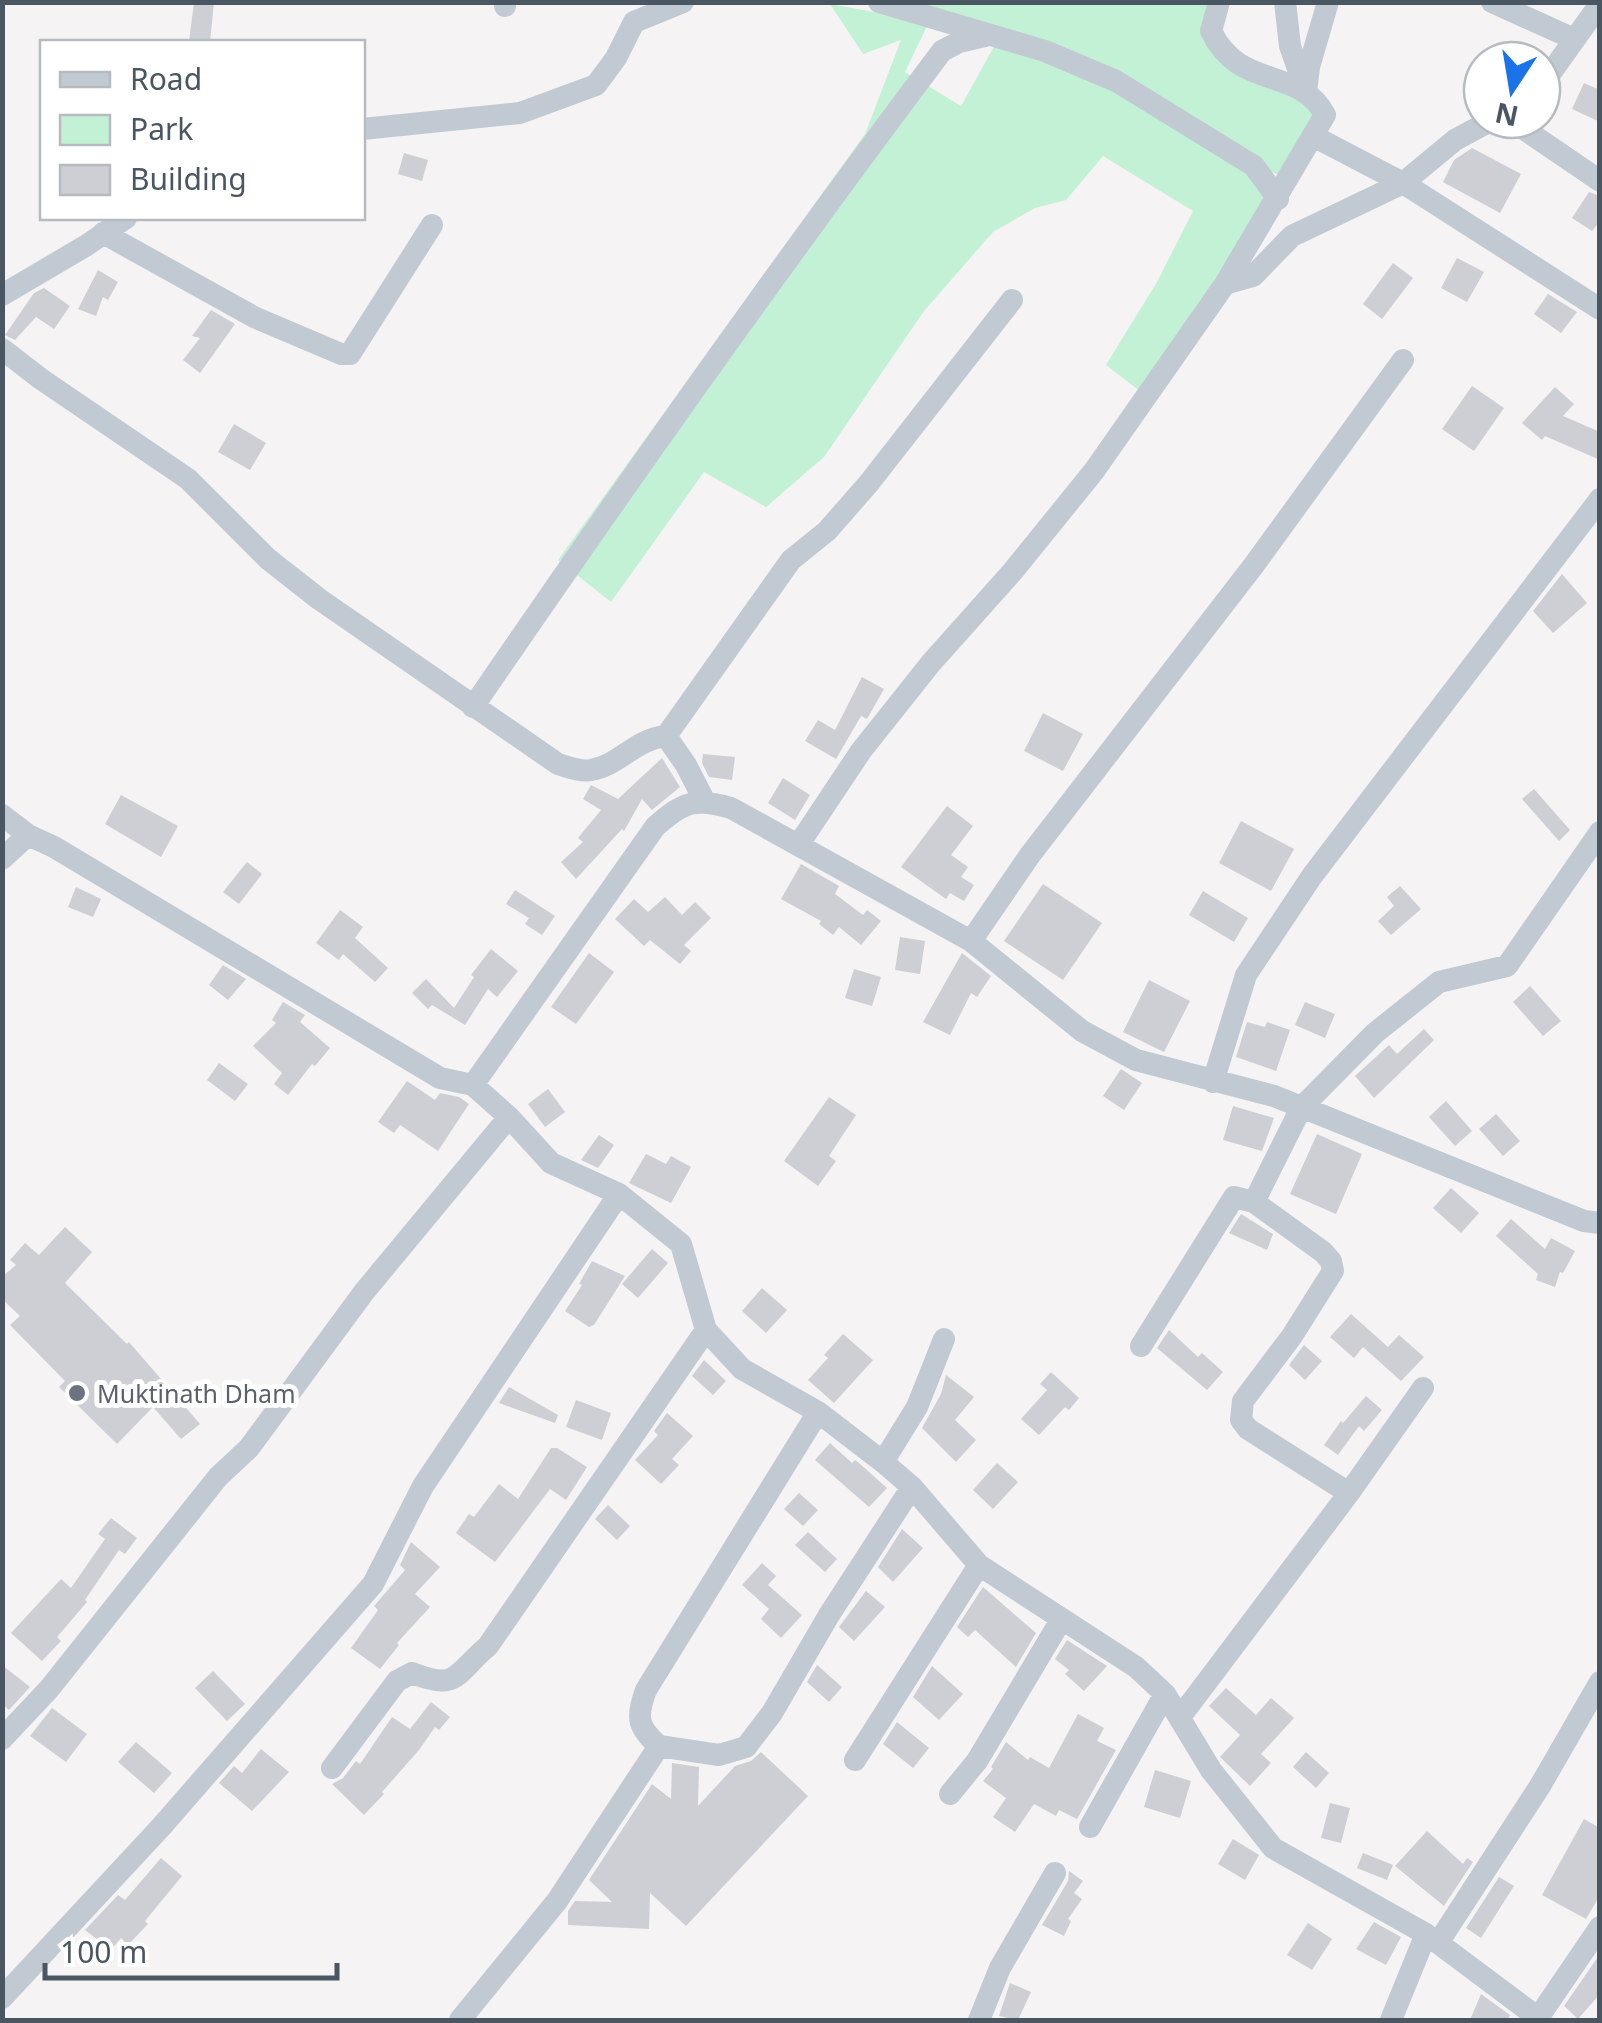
<svg xmlns="http://www.w3.org/2000/svg" width="1602" height="2023" font-family="'Noto Sans',sans-serif">
  <rect width="100%" height="100%" fill="#f5f3f3"/>
  <path fill="#c3f1d5" d="M912 3H1211L1203 30 1319 109 1278 175C1194 133 1116 77 1029 39 991 22 952 16 912 3Z
    M830 4 929 22 905 72 961 106 996 43 1115 89 1253 174 1271 197 1140 391 1106 365 1157 282 1193 211 1103 156 1066 200 1035 208 993 232 924 311 824 457 766 507 704 472 611 602 558 560 865 134 901 40 863 54Z"/>
  <path fill="#cdcfd5" d="M194 2H214L210 42H189Z
    M1584 83 1600 90V122L1572 109Z
    M1472 148 1521 174 1500 213 1443 182 1454 160Z
    M404 153 428 160 422 181 398 174Z
    M1589 192 1600 196V221L1592 231 1572 218Z
    M1457 258 1484 272 1467 302 1441 288Z
    M1393 263 1413 278 1382 319 1363 304Z
    M98 270 118 282 108 300 103 297 96 316 78 309Z
    M44 288 70 306 54 329 36 317 15 340 5 335 34 293Z
    M1548 294 1577 312 1561 333 1534 314Z
    M211 310 235 324 200 373 183 360 200 338 192 336Z
    M1472 386 1504 408 1474 451 1442 429Z
    M1555 387 1574 404 1563 416 1600 432V460L1545 436 1542 440 1522 423Z
    M234 424 266 443 250 470 218 452Z
    M1562 574 1587 603 1553 633 1533 611Z
    M862 677 884 689 867 719 861 716 836 759 805 741 818 720 835 730Z
    M1043 713 1083 734 1063 771 1024 751Z
    M703 754 735 757 732 780 709 777 702 763Z
    M662 758 680 787 652 810 642 799 624 831 622 829 576 879 561 862 583 842 578 838 601 810 583 799 591 785 618 799Z
    M783 778 810 795 795 820 768 803Z
    M1534 789 1570 830 1559 841 1522 799Z
    M121 795 178 826 161 857 105 824Z
    M947 806 973 826 951 855 968 867 961 877 974 885 964 901 950 893 946 899 901 867Z
    M1241 821 1294 849 1271 891 1219 863Z
    M247 862 262 874 239 904 223 892Z
    M801 864 839 886 835 894 863 915 867 910 881 921 861 945 839 927 833 935 819 924 821 921 781 899Z
    M1043 884 1102 923 1063 980 1004 941Z
    M1400 886 1421 909 1391 935 1378 921 1394 906 1387 897Z
    M76 887 101 899 93 917 68 907Z
    M515 890 555 916 542 935 525 924 529 918 506 904Z
    M1203 891 1248 918 1234 942 1189 915Z
    M665 897 682 915 695 902 711 918 684 945 691 951 680 964 650 940 644 946 615 919 634 899 648 912Z
    M340 910 363 927 355 938 388 968 375 982 343 954 339 960 316 943Z
    M900 937 925 941 920 974 895 970Z
    M491 949 518 971 497 997 488 989 465 1025 432 1005 428 1009 412 993 426 979 454 1008 474 977 471 975Z
    M589 953 614 972 576 1024 551 1007Z
    M962 953 991 976 977 997 971 993 950 1035 923 1022Z
    M223 965 246 979 228 1000 209 985Z
    M854 969 881 977 872 1006 845 998Z
    M1149 980 1190 1001 1164 1052 1123 1032Z
    M1530 986 1561 1021 1543 1036 1513 1002Z
    M283 1002 305 1015 300 1022 330 1048 315 1066 312 1064 288 1095 274 1084 282 1073 253 1046 276 1023 272 1020Z
    M1305 1002 1335 1014 1325 1038 1295 1025Z
    M1247 1022 1265 1027 1267 1022 1290 1030 1276 1071 1236 1057Z
    M1424 1029 1434 1040 1374 1098 1355 1076 1389 1045 1397 1054Z
    M219 1063 248 1084 235 1101 207 1080Z
    M1121 1069 1142 1083 1124 1110 1103 1096Z
    M407 1081 435 1100 440 1093 459 1097 469 1104 438 1151 400 1125 394 1133 378 1122Z
    M548 1089 565 1112 545 1127 528 1104Z
    M829 1097 856 1115 829 1156 836 1161 818 1186 784 1161Z
    M1446 1101 1472 1131 1455 1146 1429 1117Z
    M1233 1106 1274 1118 1262 1151 1223 1140Z
    M1496 1114 1520 1141 1503 1156 1479 1129Z
    M1317 1134 1362 1154 1336 1214 1290 1194Z
    M599 1135 614 1145 598 1168 581 1160Z
    M646 1154 666 1164 671 1156 691 1167 671 1203 629 1183Z
    M1451 1188 1479 1213 1461 1233 1433 1208Z
    M1241 1214 1273 1234 1267 1250 1229 1233Z
    M1511 1219 1545 1249 1551 1238 1575 1251 1563 1273 1560 1272 1555 1287 1536 1280 1538 1274 1496 1236Z
    M65 1227 92 1252 65 1283 127 1344 129 1342 200 1424 181 1439 153 1407 117 1444 59 1387 65 1381 10 1325 20 1316 2 1299V1277L16 1265 10 1260 25 1243 39 1255Z
    M652 1249 668 1263 638 1298 622 1284Z
    M592 1261 625 1276 594 1325 589 1327 565 1311 582 1285 579 1284Z
    M762 1288 787 1310 766 1333 742 1311Z
    M1351 1314 1388 1347 1399 1335 1424 1357 1401 1381 1363 1347 1354 1358 1330 1337Z
    M1169 1330 1198 1357 1202 1353 1223 1372 1207 1390 1157 1348Z
    M843 1334 873 1360 834 1403 808 1380 828 1358 824 1355Z
    M1304 1345 1322 1361 1305 1380 1289 1365Z
    M704 1360 726 1381 713 1395 692 1376Z
    M1051 1372 1079 1398 1069 1410 1065 1407 1039 1435 1021 1419 1047 1390 1040 1384Z
    M946 1375 974 1397 955 1420 976 1440 956 1462 922 1428 941 1394Z
    M509 1387 558 1415 555 1423 499 1403Z
    M1366 1396 1382 1410 1364 1431 1359 1426 1338 1455 1324 1445 1341 1421 1343 1423Z
    M576 1400 611 1413 602 1440 566 1427Z
    M667 1413 693 1436 672 1459 679 1465 661 1484 635 1460 658 1435 654 1431Z
    M830 1443 852 1463 855 1460 860 1464 887 1488 869 1507 815 1460Z
    M551 1448H557L587 1467 566 1500 550 1489 495 1562 456 1533 469 1514 474 1517 499 1484 518 1499Z
    M997 1463 1018 1482 993 1509 973 1490Z
    M799 1493 818 1510 803 1526 784 1509Z
    M608 1505 630 1526 617 1540 595 1519Z
    M111 1518 137 1538 125 1554 119 1550 85 1600 87 1602 57 1637 61 1641 42 1661 11 1633 61 1579 71 1588 105 1539 98 1534Z
    M902 1529 923 1548 893 1582 878 1567Z
    M808 1532 837 1559 825 1572 795 1545Z
    M411 1542 440 1567 415 1594 430 1607 397 1643 399 1645 380 1669 351 1648 378 1610 374 1606 405 1570 400 1565Z
    M762 1563 776 1576 768 1585 802 1615 781 1638 761 1619 769 1609 742 1585Z
    M983 1587 1036 1633 1016 1667 975 1630 968 1637 957 1627Z
    M866 1591 885 1607 854 1641 839 1627Z
    M1067 1640 1107 1666 1084 1691 1065 1674 1069 1670 1055 1659Z
    M2 1665 30 1687 9 1710 2 1704Z
    M817 1665 842 1687 829 1702 807 1682Z
    M932 1666 963 1694 939 1720 913 1697Z
    M213 1671 245 1704 227 1721 195 1688Z
    M1226 1688 1256 1715 1271 1698 1294 1718 1261 1754 1271 1763 1250 1786 1220 1757 1240 1735 1209 1706Z
    M431 1702 450 1717 439 1730 435 1727 419 1750 382 1792 384 1794 364 1815 332 1784 343 1778 356 1761 360 1764 392 1717 410 1729Z
    M52 1708 87 1734 66 1762 30 1736Z
    M1078 1714 1104 1728 1097 1741 1116 1750 1077 1819 1059 1810 1056 1816 1034 1804 1015 1832 993 1817 1006 1798 983 1781 993 1769 991 1767 1006 1742 1028 1760 1030 1757 1049 1768Z
    M897 1722 929 1748 913 1768 883 1744Z
    M136 1742 172 1773 154 1793 118 1762Z
    M261 1749 289 1772 252 1811 219 1783 234 1766 242 1773Z
    M761 1752 808 1796 686 1926 650 1893 649 1929 568 1925V1911L575 1901 612 1902 589 1880 652 1784 671 1799 672 1763 699 1767 698 1806 735 1766 751 1761Z
    M1306 1752 1329 1773 1316 1788 1293 1767Z
    M1155 1770 1191 1781 1180 1818 1144 1807Z
    M1330 1803 1350 1808 1341 1843 1321 1838Z
    M1584 1819 1600 1828V1895L1586 1919 1542 1895Z
    M1427 1831 1463 1864 1467 1858 1473 1862 1444 1906 1395 1866Z
    M1233 1839 1259 1855 1245 1880 1218 1864Z
    M1363 1853 1393 1865 1387 1880 1357 1868Z
    M161 1858 182 1876 145 1921 148 1924 128 1945 121 1938 111 1950 85 1930 118 1895 125 1900Z
    M1069 1871 1083 1881 1074 1893 1082 1899 1068 1919 1071 1921 1064 1936 1042 1925 1068 1881Z
    M1499 1877 1514 1886 1481 1938 1466 1928Z
    M1374 1922 1401 1937 1386 1965 1356 1949Z
    M1308 1923 1332 1939 1312 1970 1287 1955Z
    M1600 1954V1994L1578 2019 1564 2006Z
    M1010 1983 1031 1992 1018 2020 999 2016Z
    M1481 1994 1510 2015 1508 2020H1470Z"/>
  <g fill="none" stroke-linecap="round" stroke-linejoin="round">
    <path stroke="#c1cad2" stroke-width="22" d="M879 2 1045 51 1116 81 1254 166 1278 199
      M1219 2 1211 31C1239 91 1300 66 1325 115L1225 284
      M1285 2 1290 46 1306 92 1309 67 1328 2
      M1492 2 1574 39
      M505 6V2
      M1542 85 1600 4
      M1515 123 1600 181
      M362 129 520 113 596 85 616 58 634 22 683 2
      M1313 136 1403 183 1600 309
      M103 233 254 317 341 354H350L432 225
      M2 295 87 245 126 218
      M2 349 41 379 188 479 268 559 319 599 558 764C568 767 581 772 591 770 620 765 635 739 666 736L686 765 704 800
      M473 707C625 485 780 266 942 51L959 42 985 36
      M666 736 791 560 827 531 869 483 1012 300
      M2 815 28 835 54 847 440 1078 473 1085 655 827C683 802 695 797 731 808L971 941 1082 1031 1136 1060 1274 1096 1584 1221 1600 1223
      M799 844 861 751 931 663 1013 571 1094 471 1225 284 1253 276 1292 236 1403 183 1455 140 1490 121 1515 123 1517 120
      M2 859 28 835
      M971 941 1030 855 1254 565 1403 360
      M1213 1082 1246 975 1312 876 1600 499
      M473 1085 509 1117 551 1163 619 1194 681 1244 706 1330 742 1369 818 1412 883 1462 912 1487 979 1565 1136 1667 1165 1694 1211 1770 1273 1848 1426 1934 1541 2020
      M1141 1346 1234 1197 1254 1202
      M883 1462 917 1407 944 1339
      M1349 1493 1423 1388
      M1181 1716 1349 1493 1248 1429 1241 1420 1243 1401 1292 1336 1333 1271 1331 1261 1323 1252 1254 1202 1301 1108 1375 1033 1439 982 1507 966 1600 832
      M2 1739 49 1689 218 1477 249 1448 364 1292 509 1117
      M659 1746C637 1727 636 1717 646 1690L818 1412
      M855 1760 979 1565
      M332 1768 397 1681 412 1673C458 1691 454 1675 488 1646L706 1330
      M950 1794 977 1761 1061 1620
      M1090 1827 1165 1694
      M1438 1943 1540 1786 1600 1682
      M2 1998 161 1827 373 1584 423 1486 619 1194
      M1538 2018 1600 1927
      M460 2020 557 1901 659 1746 719 1755 746 1747 772 1713 829 1615 912 1487
      M979 2020 1000 1968 1055 1873
      M1391 2020 1426 1934"/>
  </g>
  <circle fill="#6b7280" stroke="#fff" stroke-width="4" cx="77" cy="1393" r="10"/>
  <g text-anchor="middle" dominant-baseline="central" stroke-width="10" stroke-linejoin="round" paint-order="stroke">
    <g font-size="25" fill="#5b616d" stroke="#fff" text-anchor="start">
      <text x="97" y="1393">Muktinath Dham</text>
    </g>
  </g>
  <rect width="1602" height="2023" fill="none" stroke="#4a5661" stroke-width="10"/>
  <rect x="40" y="40" width="325" height="180" fill="#ffffff" stroke="#b7bbc0" stroke-width="2.5"/>
  <rect x="60" y="72" width="50" height="15" fill="#c1cad2" stroke="#b7bbc0" stroke-width="2.5"/>
  <text x="130" y="90" font-size="30" fill="#4a5661">Road</text>
  <rect x="60" y="115" width="50" height="30" fill="#c3f1d5" stroke="#b7bbc0" stroke-width="2.5"/>
  <text x="130" y="140" font-size="30" fill="#4a5661">Park</text>
  <rect x="60" y="165" width="50" height="30" fill="#cdcfd5" stroke="#b7bbc0" stroke-width="2.5"/>
  <text x="130" y="190" font-size="30" fill="#4a5661">Building</text>
  <g transform="translate(1512 90) rotate(192)"><circle r="48" fill="#ffffff" stroke="#b7bbc0" stroke-width="2.5"/>
  <path d="M0-8L18 38L0 25L-18 38Z" fill="#1a73e8"/>
  <text y="-15" font-size="28" font-weight="bold" text-anchor="middle" fill="#4a5661">N</text>
  </g>
  <path d="M45 1963v15h292v-15" fill="none" stroke="#4a5661" stroke-width="5"/>
  <text x="60" y="1963" font-size="30" fill="#4a5661" stroke="#ffffff" stroke-width="8" paint-order="stroke">100 m</text>
</svg>
